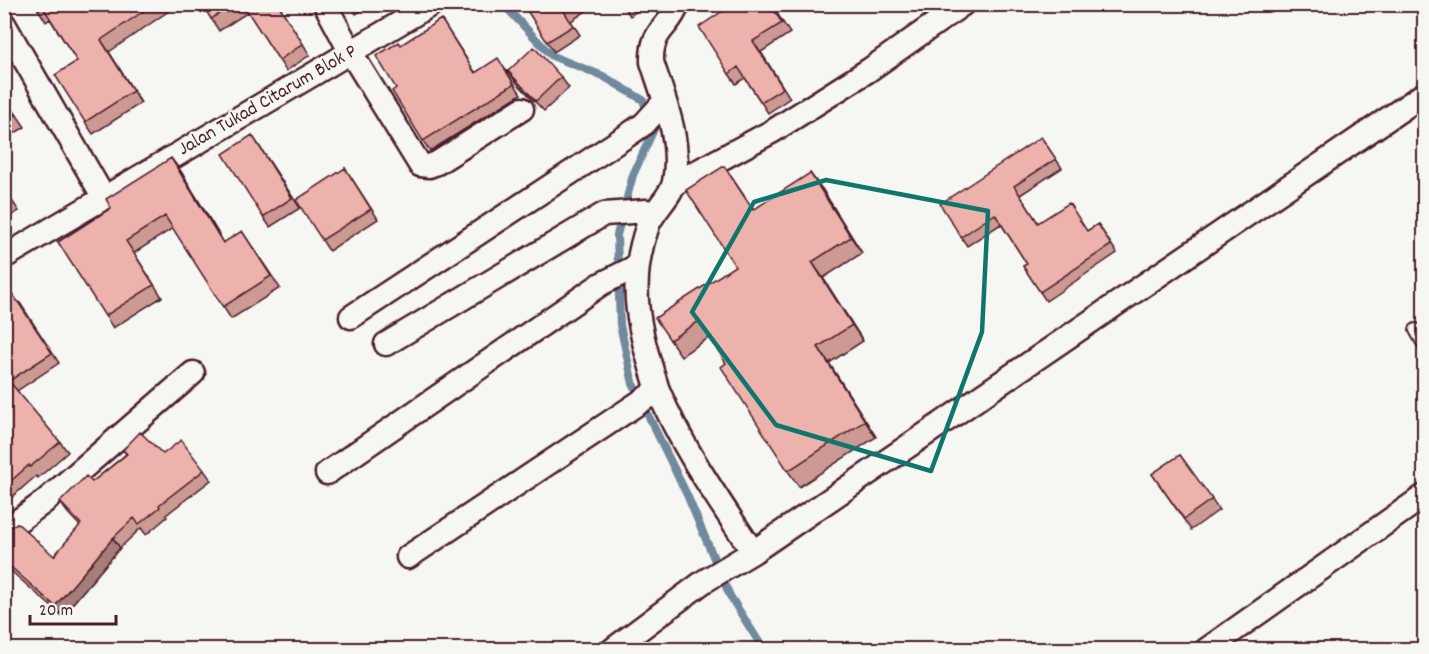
<svg xmlns="http://www.w3.org/2000/svg" width="1429" height="654" font-family="Dekko,sans-serif">
  <rect width="100%" height="100%" fill="#f6f6f2"/>
  <filter id="ink" filterUnits="userSpaceOnUse"><feTurbulence type="fractalNoise" baseFrequency=".0167" numOctaves="2"/><feDisplacementMap in="SourceGraphic" scale="12" xChannelSelector="R" yChannelSelector="G"/><feConvolveMatrix kernelMatrix="1 2 1 2 8 2 1 2 1" color-interpolation-filters="sRGB"/></filter>
  <g filter="url(#ink)">
    <g fill="none" stroke-linecap="round" stroke-linejoin="round">
      <path stroke="#6f899c" stroke-width="8" d="M503 4 552 56 603 76 643 100 654 129 633 175 617 235 620 325 633 384 687 495 730 596 764 650"/>
      <defs>
        <path id="service" d="M1416 330 1424 344"/>
        <path id="minor" d="M325 4 351 53 420 165 429 166 437 163 522 109
          M4 24 104 198
          M674 184 773 131 869 70 963 4
          M4 257 432 4
          M351 317 625 137 644 124 664 102
          M386 344 604 214 646 211 654 213
          M658 390C682 448 718 499 753 552
          M327 473 601 284 637 266
          M4 531 44 502 193 373
          M408 557 658 390C639 330 626 286 648 225 654 210 672 195 674 182 682 141 664 100 652 62 651 28 669 30 678 4
          M612 650 703 582 753 552 1424 94
          M1206 650 1424 496"/>
      </defs>
      <use href="#service" stroke="#4a1f2b" stroke-width="16"/>
      <use href="#minor" stroke="#4a1f2b" stroke-width="27"/>
      <use href="#service" stroke="#f6f6f2" stroke-width="12"/>
      <use href="#minor" stroke="#f6f6f2" stroke-width="22"/>
    </g>
    <path fill="#cc9993" stroke="#4a1f2b" stroke-width="1.5" d="M35 4H179L109 52 141 103 93 134 85 122 77 61 50 19 46 22Z
      M202 4H248L249 7 278 4 310 55 286 71 248 12 219 31Z
      M350 4H373L356 14Z
      M523 4H597L571 21 580 35 554 52Z
      M622 4H647L630 16Z
      M733 4H771L790 33 761 52 790 98 768 113 745 78 736 84 729 74Z
      M441 19 475 72 505 69 521 94 430 151 423 141 401 45Z
      M508 71 561 77 569 88 544 111 516 82Z
      M4 96 25 127 4 140Z
      M252 135 300 208 270 227 263 217Z
      M1041 137 1062 168 1020 195 1038 223 1087 231 1098 224 1117 253 1046 301 1023 266 1027 264 1001 224 967 246 961 237Z
      M724 166 753 209 822 189 862 253 823 278 863 341 829 363 876 437 799 487 788 471 726 363 710 337 681 356 670 340 735 266Z
      M345 168 378 219 329 251 322 240Z
      M180 170 224 243 242 231 280 288 231 319 173 228 134 253 162 297 113 328 58 242Z
      M4 189 19 211 4 220Z
      M4 298 20 303 59 363 17 391 60 442 68 452 38 478 36 476 4 504Z
      M123 450 163 454 204 470 211 480 166 515 167 517 146 535 141 528 120 548 62 616 4 565V531L54 556 80 526 67 512 60 502 92 482 126 454Z
      M1180 455 1219 510 1191 530 1152 474Z"/>
    <path fill="#a67d78" stroke="#4a1f2b" stroke-width="1.5" d="M101 40 109 52 141 103 133 91Z
      M171 158 180 170 231 255 223 243Z
      M810 173 822 189 862 253 851 237Z
      M812 262 823 278 863 341 852 325Z
      M818 347 829 363 876 437 865 421Z
      M113 538 120 548 62 616 55 606Z"/>
    <path fill="#edb2ab" stroke="#4a1f2b" stroke-width="1.5" d="M35 4H154L101 40 133 91 85 122 55 75 77 61 43 7 38 10Z
      M202 4H233L211 19Z
      M253 4H278L303 44 279 60 246 9Z
      M523 4H574L564 11 573 26 547 42Z
      M733 4H770L782 23 753 41 783 88 761 102 738 67 729 74 699 27Z
      M441 19 475 73 498 58 514 84 423 141 392 91 396 88 376 56 399 42 401 45Z
      M534 47 561 77 536 101 508 71Z
      M4 97 16 115 4 122Z
      M252 135 292 198 263 217 223 154Z
      M1041 137 1056 159 1014 186 1038 223 1069 203 1087 231 1098 224 1111 245 1040 292 1023 266 1027 264 995 214 961 237 940 204Z
      M171 158 223 243 242 231 271 276 223 307 165 216 126 241 154 285 105 316 58 242 111 208 106 199Z
      M724 166 753 210 810 173 851 237 812 262 852 325 818 347 865 421 788 471 721 367 726 363 699 321 670 340 655 318 735 266 686 190Z
      M345 168 371 209 322 240 296 200Z
      M4 190 10 199 4 203Z
      M12 293 52 353 9 381 60 442 30 467 29 465 4 487V298Z
      M140 432 163 454 181 440 204 470 159 505 160 507 139 524 134 518 113 538 55 606 4 561V531L17 523 54 556 81 524 60 502 86 476 92 482 127 454 123 450Z
      M1180 455 1212 499 1184 519 1152 474Z
      M290 646 292 650H285Z"/>
  </g>
  <path fill="none" stroke="#0f766e" stroke-width="4.5" stroke-linejoin="round" d="M826 180 988 211 982 332 931 471 776 425 692 312 754 202Z"/>
  <g text-anchor="middle" dominant-baseline="central" stroke-width="4.5" stroke-linejoin="round" paint-order="stroke">
    <g font-size="20" fill="#4a1f2b" stroke="#f6f6f2">
      <text transform="translate(268 101) rotate(-30)">Jalan Tukad Citarum Blok P</text>
    </g>
  </g>
  <rect width="1429" height="654" fill="none" stroke="#f6f6f2" stroke-width="24"/>
  <rect x="12" y="12" width="1405" height="630" fill="none" stroke="#4a1f2b" stroke-width="2" filter="url(#ink)"/>
  <path d="M30 615v9h86v-9" fill="none" stroke="#4a1f2b" stroke-width="3"/>
  <text x="39" y="615" font-size="18" fill="#4a1f2b" stroke="#f6f6f2" stroke-width="4.5" paint-order="stroke">20 m</text>
</svg>
